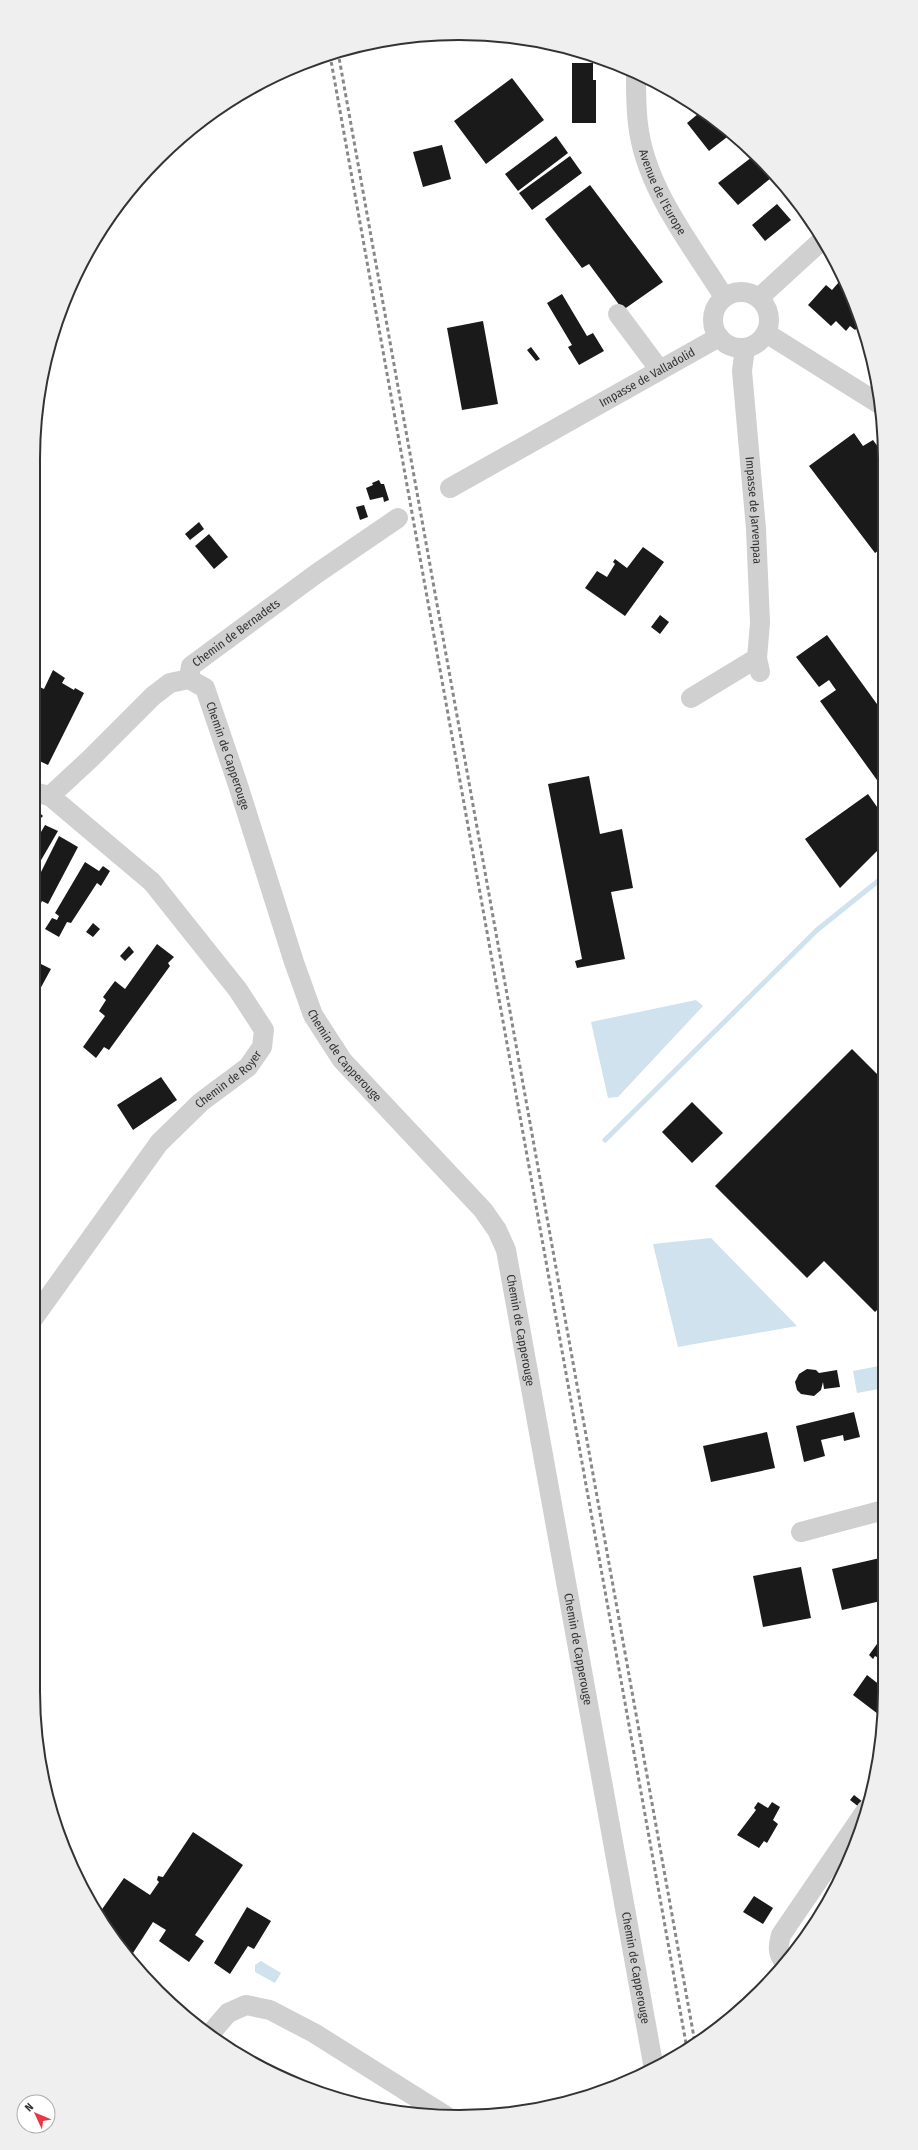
<svg xmlns="http://www.w3.org/2000/svg" width="918" height="2150" font-family="'Fira Sans Condensed',sans-serif">
  <rect width="100%" height="100%" fill="#fff"/>
  <path fill="#cfe2ee" d="M696 1000 703 1006 618 1097 608 1098 591 1022Z
    M711 1238 797 1326 678 1347 653 1244Z
    M884 1365V1388L857 1393 853 1371Z
    M261 1961 281 1973 275 1983 255 1972V1965Z"/>
  <g fill="none" stroke-linecap="round" stroke-linejoin="round">
    <path stroke="#cfe2ee" stroke-width="5" d="M605 1140 817 930 883 877"/>
  </g>
  <path fill="#1a1a1a" d="M572 63H593V80H596V123H572Z
    M512 78 544 120 486 164 454 121Z
    M689 101 696 105 731 134 709 151 687 123 698 114Z
    M556 136 568 153 518 191 505 174Z
    M442 145 451 179 423 187 413 152Z
    M570 156 582 173 532 210 519 193Z
    M752 157 771 178 738 205 718 183Z
    M590 185 663 282 623 310 589 264 582 268 545 219Z
    M777 204 791 220 765 241 752 225Z
    M839 282 843 285 845 283 852 296 860 325 855 330 850 326 846 331 836 321 831 326 808 305 826 285 832 290Z
    M562 294 587 336 593 333 604 351 579 365 568 347 572 345 547 303Z
    M483 321 498 404 462 410 447 328Z
    M531 347 540 359 536 361 527 350Z
    M854 433 863 446 873 440 881 451 882 548 875 553 809 466Z
    M379 480 381 484H384L389 500 384 502 383 497 370 500 366 488 373 485 372 483Z
    M364 505 368 517 360 520 356 507Z
    M199 522 204 529 190 540 185 534Z
    M209 534 228 557 214 569 195 546Z
    M643 547 664 562 625 616 585 588 597 571 607 577 615 564 613 562 615 559 627 568Z
    M660 615 669 622 660 634 651 627Z
    M827 635 882 711V787L820 701 836 690 829 680 819 687 796 657Z
    M53 670 65 678 62 683 74 690 75 688 84 693 48 765 33 758V711L35 707 33 706V684L44 689Z
    M589 776 600 834 622 829 633 888 611 892 625 959 577 968 575 961 582 959 548 784Z
    M868 794 882 814 883 845 840 888 805 839Z
    M37 810 43 816 41 818 34 813Z
    M45 825 58 831 33 874V846Z
    M59 836 78 847 48 904 42 901 33 919V888Z
    M85 862 99 871 103 866 110 871 101 886 97 883 71 923 67 922 59 937 45 929 52 918 57 920 59 916 55 913Z
    M93 923 100 929 93 937 86 932Z
    M157 944 174 957 168 963 170 966 109 1050 104 1047 96 1058 83 1047 105 1016 99 1011 106 1000 103 997 115 981 125 989Z
    M129 946 134 952 125 961 120 956Z
    M33 960 51 969 33 1002Z
    M852 1049 883 1080 884 1303 875 1312 824 1261 807 1278 715 1186Z
    M161 1077 177 1100 133 1130 117 1105Z
    M692 1102 723 1133 692 1163 662 1132Z
    M807 1369 816 1370 819 1373 837 1370 840 1387 824 1389 823 1382 821 1390 814 1396 801 1394 797 1390 795 1382 799 1374Z
    M854 1412 860 1437 844 1441 843 1435 821 1440 825 1456 804 1462 796 1426Z
    M767 1432 775 1468 711 1482 703 1446Z
    M880 1558 885 1579V1600L842 1610 832 1569Z
    M801 1567 811 1618 763 1627 753 1576Z
    M877 1644 885 1650V1655L882 1660 875 1656 873 1659 869 1655Z
    M867 1675 885 1689 882 1717 853 1695Z
    M854 1795 863 1802 859 1807 850 1800Z
    M758 1802 768 1808 772 1802 780 1807 773 1820 778 1824 767 1843 764 1841 759 1848 737 1835 756 1810 754 1808Z
    M193 1832 243 1865 195 1935 204 1941 189 1962 159 1941 166 1930 153 1922 133 1953 127 1949 125 1953 122 1945 98 1915 124 1878 150 1895 159 1882 157 1880 158 1876 163 1877Z
    M836 1883 837 1884 830 1900 826 1897Z
    M754 1896 773 1908 763 1924 743 1912Z
    M247 1907 271 1921 254 1949 248 1946 230 1974 214 1963Z"/>
  <g fill="none" stroke-linecap="round" stroke-linejoin="round">
    <g stroke="#d0d0d0" stroke-width="20">
      <path id="s1" d="M636 76C636 92 636 108 638 124 645 188 691 244 724 297"/>
      <circle cx="741" cy="320" r="28"/>
      <path d="M759 298 821 241"/>
      <path d="M618 314 659 369"/>
      <path d="M766 333 881 405"/>
      <path id="s2" d="M745 348 742 371 756 529 760 623 757 658 760 672"/>
      <path id="s3" d="M450 488 719 337"/>
      <path id="s4" d="M189 679 205 688 237 782 294 962 313 1015 342 1060 483 1210 497 1230 506 1250 654 2069"/>
      <path d="M691 698 757 658"/>
      <path id="s5" d="M33 792 50 796 90 759 153 696 170 683 189 679 191 666 316 574 398 518"/>
      <path id="s6" d="M33 1319 159 1143 201 1102 248 1067 262 1047 264 1030 238 990 152 882 50 796"/>
      <path d="M801 1532 884 1510"/>
      <path d="M785 1963C777 1954 778 1946 781 1935L867 1809"/>
      <path d="M210 2034 228 2013 246 2005 270 2010 314 2033 446 2116"/>
    </g>
    <path stroke="#888" stroke-width="3" stroke-dasharray="4 3" stroke-linecap="butt" d="M338 52 695 2043
      M330 55 687 2049"/>
  </g>
  <g text-anchor="middle" dominant-baseline="central" stroke-width="4" stroke-linejoin="round" paint-order="stroke">
    <g font-size="12" fill="#333" stroke="#fff">
      <text stroke="none"><textPath href="#s1" startOffset="121">Avenue de l'Europe</textPath></text>
      <text stroke="none"><textPath href="#s3" startOffset="226">Impasse de Valladolid</textPath></text>
      <text stroke="none"><textPath href="#s2" startOffset="163">Impasse de Jarvenpaa</textPath></text>
      <text stroke="none"><textPath href="#s5" startOffset="271">Chemin de Bernadets</textPath></text>
      <text stroke="none"><textPath href="#s4" startOffset="90">Chemin de Capperouge</textPath></text>
      <text stroke="none"><textPath href="#s4" startOffset="414">Chemin de Capperouge</textPath></text>
      <text stroke="none"><textPath href="#s6" startOffset="311">Chemin de Royer</textPath></text>
      <text stroke="none"><textPath href="#s4" startOffset="750">Chemin de Capperouge</textPath></text>
      <text stroke="none"><textPath href="#s4" startOffset="1074">Chemin de Capperouge</textPath></text>
      <text stroke="none"><textPath href="#s4" startOffset="1398">Chemin de Capperouge</textPath></text>
    </g>
  </g>
  <path d="M0 0H918V2150H0ZM459 40H459A419 419 0 0 1 878 459V1691A419 419 0 0 1 459 2110H459A419 419 0 0 1 40 1691V459A419 419 0 0 1 459 40Z" fill="#efefef" fill-rule="evenodd"/>
  <path fill="none" stroke="#333" stroke-width="2" d="M459 40H459A419 419 0 0 1 878 459V1691A419 419 0 0 1 459 2110H459A419 419 0 0 1 40 1691V459A419 419 0 0 1 459 40Z"/>
  <g transform="translate(36 2114) rotate(314)"><circle r="19" fill="#ffffff" stroke="#adadad"/>
  <path d="M0-3L7 15L0 10L-7 15Z" fill="#e63946"/>
  <text y="-6" font-size="11" font-weight="bold" text-anchor="middle" fill="#333333">N</text>
  </g>
</svg>
